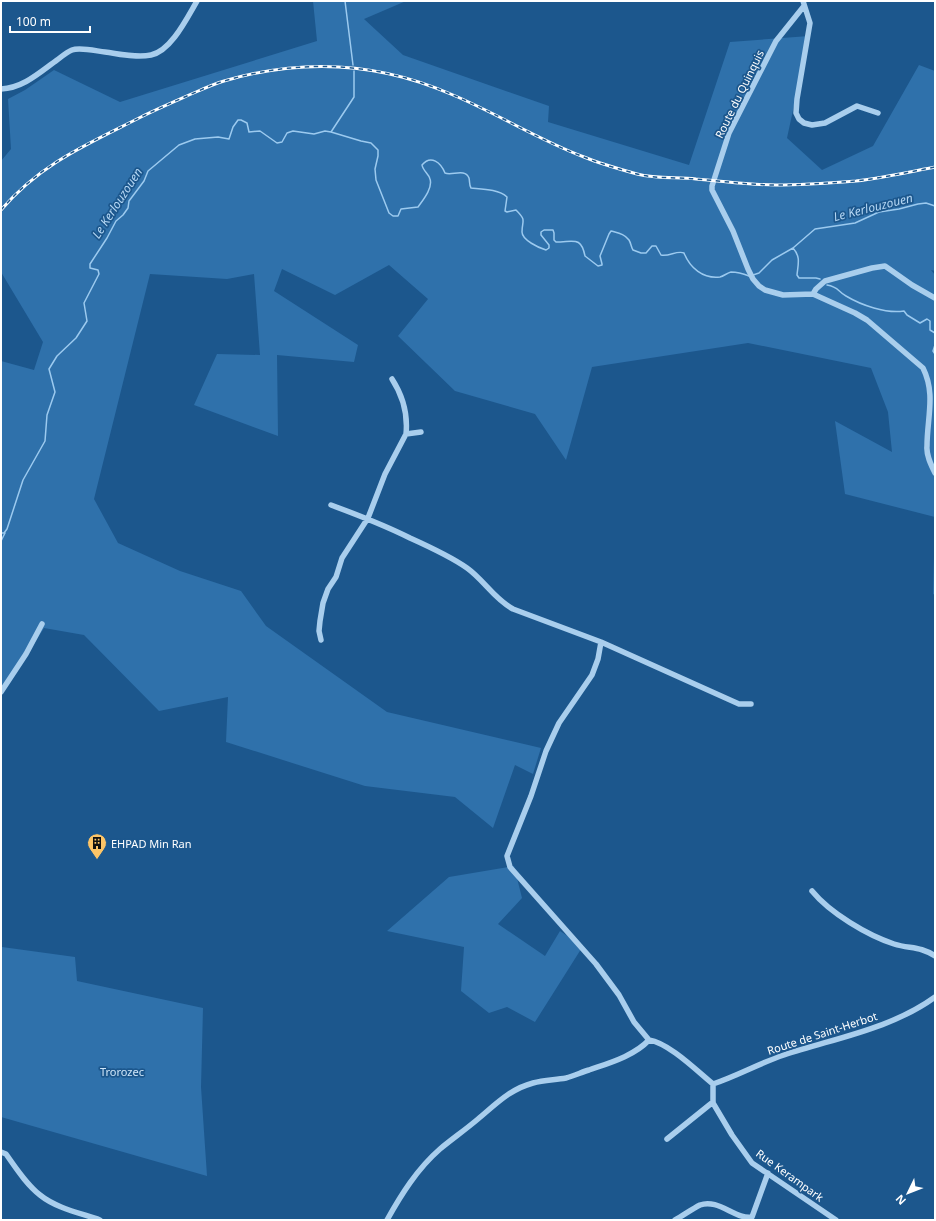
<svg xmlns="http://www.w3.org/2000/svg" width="936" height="1221" font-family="'Noto Sans',sans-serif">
  <rect width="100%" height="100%" fill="#1c578d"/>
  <path fill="#2f71ab" d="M313 1H406L364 19 403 55 549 106 548 122 689 165 730 42 809 36 787 138 822 170 873 146 919 65 935 71V271L931 270 935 275V595L933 594 935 517 845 494 835 421 892 452 888 412 871 368 748 343 592 367 566 460 535 414 455 391 398 336 428 299 389 265 335 295 282 269 274 291 358 345 354 362 277 355 278 436 194 405 217 354 260 355 254 274 227 279 150 274 94 499 118 543 180 571 241 591 266 626 387 712 541 748 533 774 515 765 493 828 455 797 365 786 226 742 228 697 159 711 84 635 44 628 1 696V361L34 370 43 342 1 272V161L11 149 8 99 25 90 54 70 120 102 317 41Z
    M514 866 522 898 498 924 545 956 560 931 583 946 535 1022 507 1007 489 1013 461 991 464 947 387 931 449 877Z
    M2 947 75 957 77 981 203 1008 201 1087 207 1176 1 1117V950Z"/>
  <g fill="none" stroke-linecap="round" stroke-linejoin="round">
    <path stroke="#9ccaef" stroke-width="1.5" d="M345 1 353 65
      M331 132 354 97V71
      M793 248C801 257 798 264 797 275L799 278H816L820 279
      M753 275 759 273 772 260 793 248 815 229 855 223 879 212 899 209 918 204 926 203 935 206
      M827 285C839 287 837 291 846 296 861 305 886 314 904 311L907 315 920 323 927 319 930 321V330L935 333
      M935 345 933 351 935 354
      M1 533H4L7 529 23 480 45 441 47 415 55 392 49 369 57 356 76 338 87 321 84 303 99 274 98 270 90 268V264L107 238 116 221 123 215 128 208 129 201 144 181 148 171 179 145 195 139 218 137 229 139 233 127 238 120H241L247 123 249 132 260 131 277 143 282 142 287 133 293 131 314 134 325 131 331 132 361 141 371 143 378 150V156L375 169 376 180 389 213 393 216H398L401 209 418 207C423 200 433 188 430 179 429 174 423 171 422 165 431 154 441 163 445 173 452 176 465 168 469 178 470 182 469 185 471 188 482 189 499 189 507 197L505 211 507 212 516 210C527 221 522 220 522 232 522 240 539 248 546 250L549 248V245L541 235V232L544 230H553L554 233V240L556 242C574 242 581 236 585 256L598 266 602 265V264L600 256 609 234 611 231C618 233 625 234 629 240 631 243 631 247 633 250L641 253H646L652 246H656L661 255C669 257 677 250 684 253 690 268 703 279 720 277 724 276 727 273 731 272 737 272 744 274 749 276
      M1 541 5 533"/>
    <path stroke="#a9ceed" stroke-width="5.5" d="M803 1 810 23 797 99 796 113 799 119 804 123 812 125 825 123 857 106 878 113
      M804 6 776 41 729 133 712 186V190L733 231 748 269 753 279 759 286 765 290 783 295 813 294 855 313 867 320 923 368C936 394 927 418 927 446 926 455 931 465 935 473
      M1 89C23 88 39 73 57 60 61 57 67 52 72 50 80 47 96 51 105 52 120 54 136 58 151 55 171 51 187 18 197 1
      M813 294 816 289 825 281 872 268 885 266 912 285 935 298
      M392 379C403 396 408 414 406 434
      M331 505C358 515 384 525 410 538 430 547 450 556 467 568 484 580 494 599 513 609L601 642 598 659 592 675 559 723 546 751 531 796 507 856 510 867 596 964 619 995 634 1022 649 1040
      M321 640 319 631 320 621 323 603 328 589 336 577 342 558 368 518 385 474 406 434 421 432
      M601 642 739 704H751
      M1 692 26 654 42 624
      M812 891C830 913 867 935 894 944 910 949 920 946 935 956
      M649 1040C669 1043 697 1071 713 1084V1103L732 1135 752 1163 836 1220
      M713 1084C737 1076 760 1063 784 1055 835 1038 891 1029 935 997
      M667 1139 713 1102
      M1 1152 6 1154C16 1168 26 1184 40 1195 56 1208 80 1213 100 1220
      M387 1220C401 1195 417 1169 440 1149 452 1139 465 1130 478 1119 495 1105 510 1089 533 1083 544 1080 555 1080 566 1078 574 1076 582 1072 589 1070 609 1063 634 1056 649 1040
      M675 1220C684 1215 692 1209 700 1205 718 1198 736 1220 752 1217L768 1173"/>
    <defs>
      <path id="rail" d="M1 210C41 163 88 144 141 117 159 108 178 100 196 92 205 88 214 84 224 81 302 58 379 62 453 95 498 114 539 140 584 157 601 164 619 169 637 174 656 179 677 177 696 179 723 181 749 185 776 185 803 185 830 183 856 181 882 178 909 172 935 167"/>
    </defs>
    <use href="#rail" stroke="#fff" stroke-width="3"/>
    <use href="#rail" stroke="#1c578d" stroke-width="1.5" stroke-dasharray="4.5" stroke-linecap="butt"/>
  </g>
  <defs>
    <symbol id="building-pin" viewBox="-11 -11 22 30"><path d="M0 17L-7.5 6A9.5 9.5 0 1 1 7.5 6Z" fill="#fdc567" stroke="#1c578d"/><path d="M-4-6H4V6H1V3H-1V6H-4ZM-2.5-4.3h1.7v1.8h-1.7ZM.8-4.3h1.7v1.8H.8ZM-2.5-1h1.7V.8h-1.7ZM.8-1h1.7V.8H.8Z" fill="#111"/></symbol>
  </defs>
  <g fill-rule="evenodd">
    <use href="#building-pin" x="86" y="832" width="22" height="30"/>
  </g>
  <g text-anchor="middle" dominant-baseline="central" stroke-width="3.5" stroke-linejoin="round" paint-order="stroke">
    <g font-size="11" fill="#fff" stroke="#1c578d">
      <text transform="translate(739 94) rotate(-64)">Route du Quinquis</text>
      <text transform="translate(822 1033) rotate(-18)">Route de Saint-Herbot</text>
      <text transform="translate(790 1175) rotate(36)">Rue Kerampark</text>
    </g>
    <g font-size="11" fill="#fff" stroke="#1c578d" text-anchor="start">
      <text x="111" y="843">EHPAD Min Ran</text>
    </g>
    <g font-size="11" fill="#cfe6f9" stroke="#1c578d">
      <text x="122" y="1071">Trorozec</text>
    </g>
    <g font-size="12" font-style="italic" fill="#b5d7f4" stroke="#1c578d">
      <text transform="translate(117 203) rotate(-57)">Le Kerlouzouen</text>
      <text transform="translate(873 207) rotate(-14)">Le Kerlouzouen</text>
    </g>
  </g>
  <rect width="936" height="1221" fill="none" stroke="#ffffff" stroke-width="4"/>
  <g transform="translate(908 1193) rotate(227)" stroke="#1c578d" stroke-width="3" paint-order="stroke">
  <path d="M0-3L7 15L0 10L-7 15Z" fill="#ffffff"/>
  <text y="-6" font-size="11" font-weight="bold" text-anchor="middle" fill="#ffffff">N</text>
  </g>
  <path d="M10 26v6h80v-6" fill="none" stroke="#ffffff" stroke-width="2"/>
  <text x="16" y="26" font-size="12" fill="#ffffff" stroke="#1c578d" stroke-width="3" paint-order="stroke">100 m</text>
</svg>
